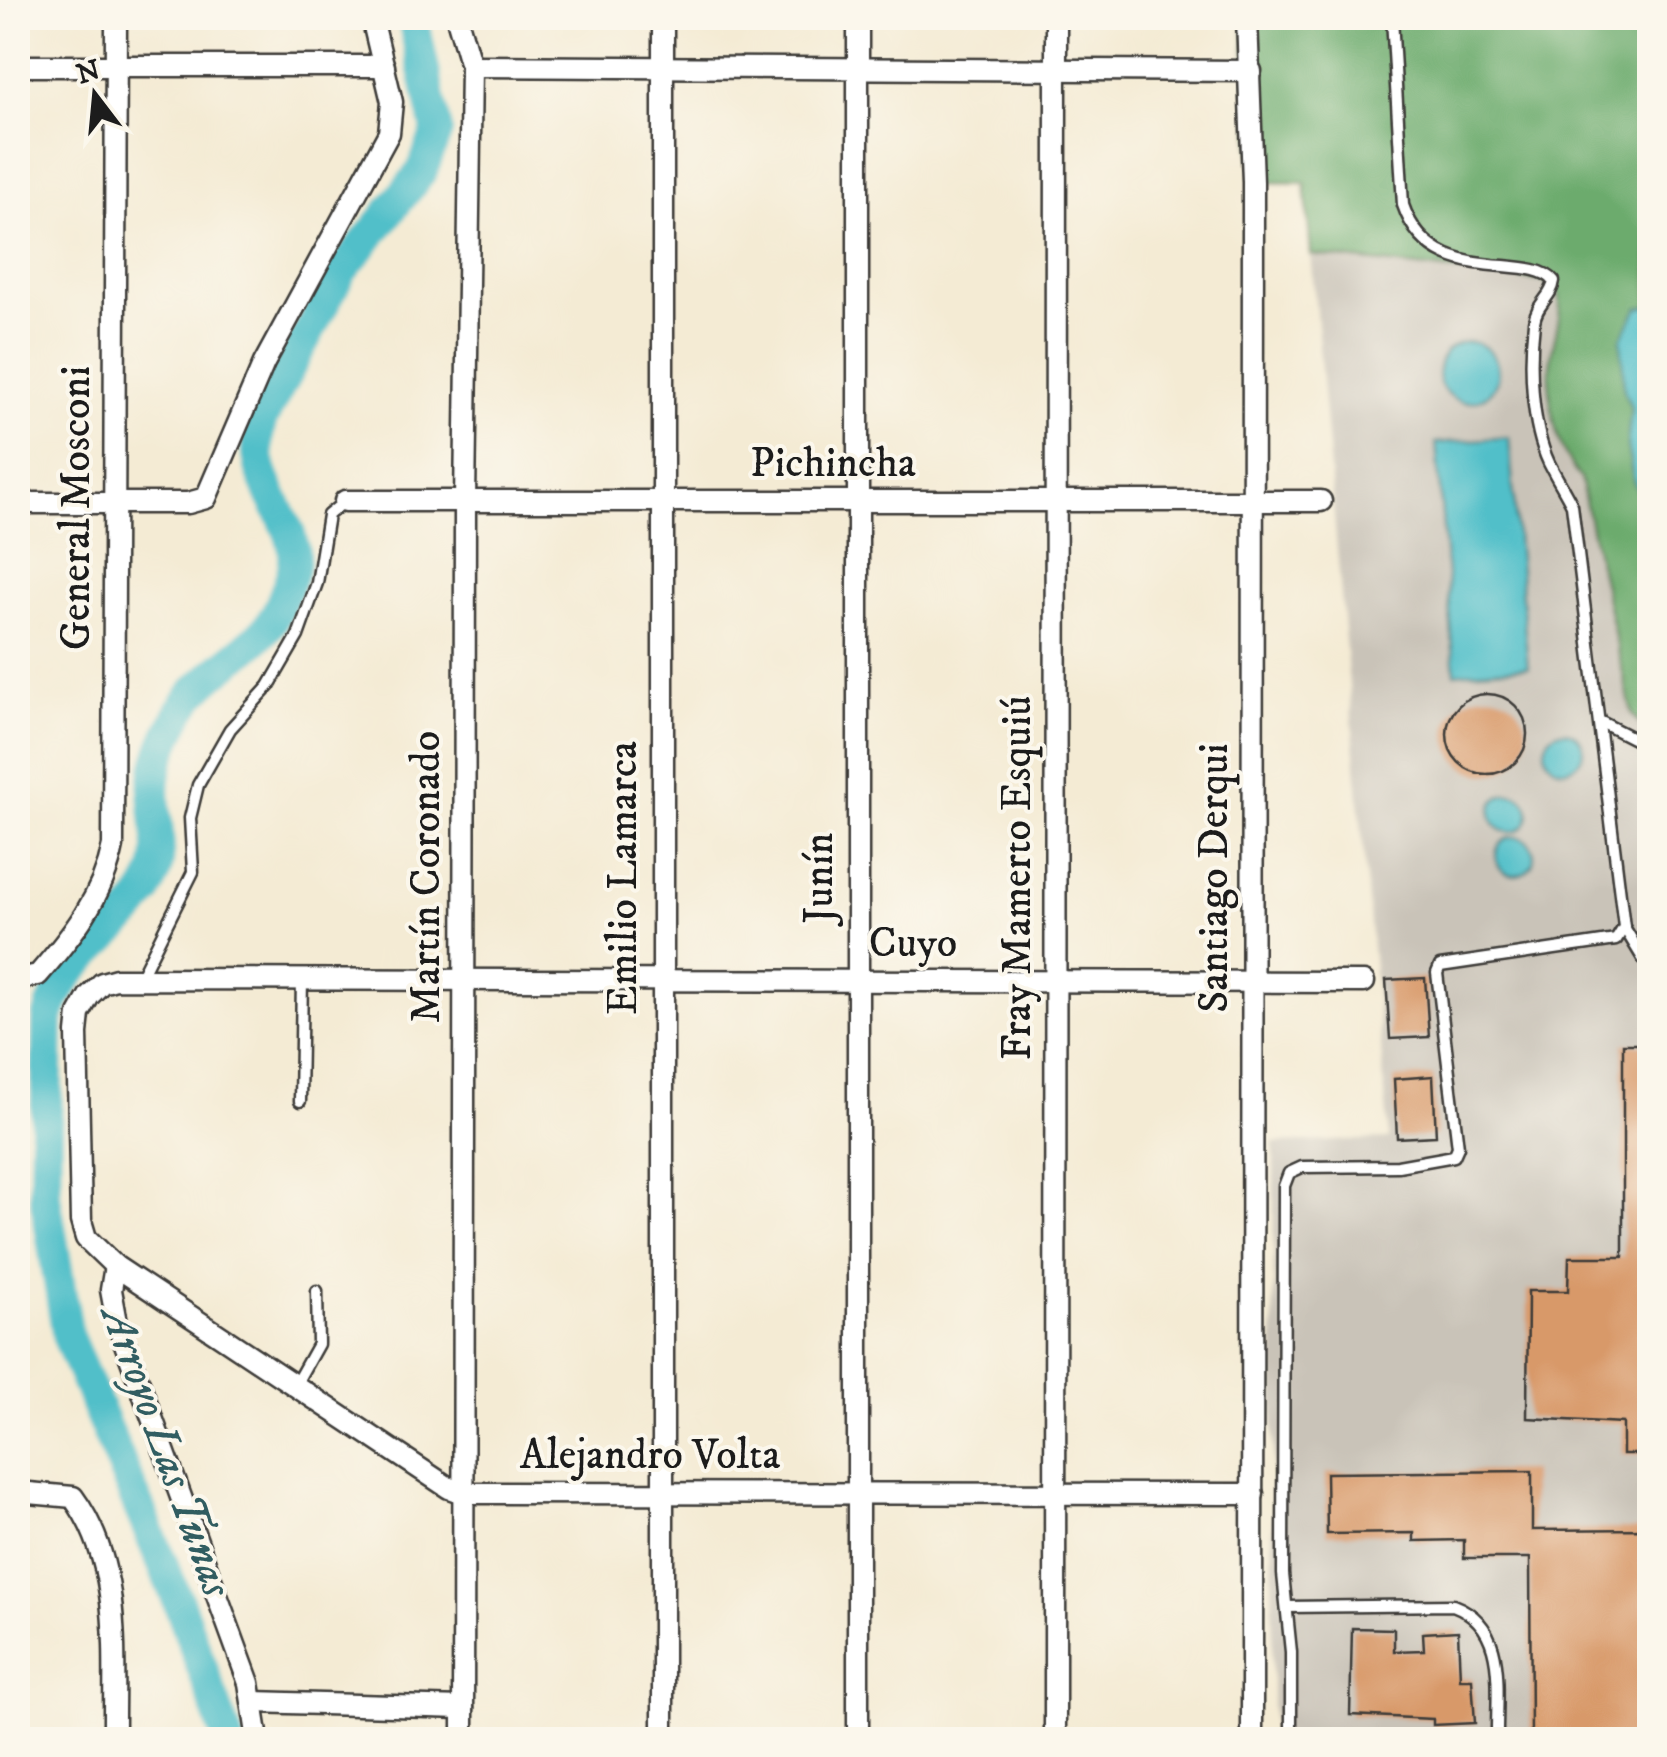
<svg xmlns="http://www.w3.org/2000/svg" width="1667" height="1757" font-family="'IM FELL DW Pica',serif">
  <rect width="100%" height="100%" fill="#fbf7ec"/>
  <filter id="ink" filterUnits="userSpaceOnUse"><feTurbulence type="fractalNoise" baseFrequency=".01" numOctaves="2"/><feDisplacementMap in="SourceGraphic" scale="20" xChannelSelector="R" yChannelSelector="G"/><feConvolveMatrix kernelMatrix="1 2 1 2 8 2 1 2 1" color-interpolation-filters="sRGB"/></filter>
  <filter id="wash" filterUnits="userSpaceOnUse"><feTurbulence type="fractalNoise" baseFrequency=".0048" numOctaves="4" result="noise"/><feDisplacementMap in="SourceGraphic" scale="40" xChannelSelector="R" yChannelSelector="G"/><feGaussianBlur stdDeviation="2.25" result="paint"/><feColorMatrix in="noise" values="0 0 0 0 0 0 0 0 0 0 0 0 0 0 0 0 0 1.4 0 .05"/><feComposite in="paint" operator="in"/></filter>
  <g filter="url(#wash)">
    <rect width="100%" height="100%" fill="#f4ebd4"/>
    <!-- industrial -->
    <path fill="#c9c3b8" d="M1311,255L1542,281L1560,294L1562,307L1550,361L1566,461L1580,478L1632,714L1649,735L1650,1739L1272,1740L1274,1143L1389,1139Z"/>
    <!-- forest -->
    <path fill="#6cab6d" stroke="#446444" stroke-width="2.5" d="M1243,18H1649V735L1632,714L1580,478C1554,447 1546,397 1551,357C1554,335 1563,315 1559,294L1542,281L1311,255L1305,183L1253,182Z"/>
    <!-- water -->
    <g fill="#51bfc9" stroke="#366e72" stroke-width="2.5">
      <path d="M1649,306H1650L1649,514L1634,482L1627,446L1631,408L1624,390L1621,339L1638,308Z"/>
      <circle cx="1468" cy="372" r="30"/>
      <path d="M1509,437L1528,667L1455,673L1436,443Z"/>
      <circle cx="1564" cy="750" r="19"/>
      <circle cx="1510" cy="813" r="19"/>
      <circle cx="1515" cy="856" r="19"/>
    </g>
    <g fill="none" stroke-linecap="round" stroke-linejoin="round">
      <!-- river -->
      <path stroke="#51bfc9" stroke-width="32" d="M228,1740L178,1601L68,1337L45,1196L48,1019C63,956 123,938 151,883C169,848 150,815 155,779C158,757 169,734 179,715C197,678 238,660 265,630C278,615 285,594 291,576C310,523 239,485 262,419L341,272L422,171L437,131L413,18"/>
    </g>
    <g id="blocks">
      <!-- building -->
      <g fill="#d89969">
        <circle cx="1487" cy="734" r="40"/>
        <path d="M1425,978L1429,1037L1390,1039L1386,980Z"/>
        <path d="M1623,1044H1650V1454H1623V1423L1527,1418L1528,1291H1568L1569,1257H1623Z"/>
        <path d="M1433,1076L1436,1136L1397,1138L1394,1079Z"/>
        <path d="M1532,1471V1530L1650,1529V1740H1531L1530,1558H1464V1540L1414,1541V1533L1327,1534L1326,1473Z"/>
        <path d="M1352,1628L1394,1629V1651L1424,1650L1423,1633L1458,1631L1460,1679H1472L1475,1723L1433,1725V1719L1350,1715Z"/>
      </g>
    </g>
  </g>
  <g filter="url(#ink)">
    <use href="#blocks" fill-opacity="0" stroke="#3c3b38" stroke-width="2.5"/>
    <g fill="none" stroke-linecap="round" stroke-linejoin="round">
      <defs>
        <g id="service">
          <path d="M1392,18L1403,205C1432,291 1529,250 1554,281C1552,297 1536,304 1534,322C1529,364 1531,425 1549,463C1556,477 1565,491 1572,505L1624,927L1650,970"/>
          <path d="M1601,722L1650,747"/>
          <path d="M140,978L193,872L190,818L198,785L230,729L269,686L298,636L317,583L328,515L345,501"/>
          <path d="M300,1101L302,979"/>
          <path d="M295,1385L318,1344L317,1291"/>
          <path d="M1287,1607L1453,1605C1509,1626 1496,1690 1497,1740"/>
          <path d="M1291,1740V1652L1283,1574L1284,1186L1289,1173L1302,1167L1398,1166L1454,1156L1458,1147L1437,973L1440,966L1616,940L1624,927"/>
        </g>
        <g id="minor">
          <path d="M457,18L471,66L465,502L463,1740"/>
          <path d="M1247,18L1253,182L1252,1740"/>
          <path d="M18,66H384"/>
          <path d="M471,66L1251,71"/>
          <path d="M345,501H1321"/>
          <path d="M18,503H188L206,498L264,363L389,133L392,102L372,18"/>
          <path d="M18,979L38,975C71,937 103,897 113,846L116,18"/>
          <path d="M115,1266L111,1290L117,1322L249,1683L258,1740"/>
          <path d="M18,1492L73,1497C124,1566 113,1658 114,1740"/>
          <path d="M1253,1494L463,1493L449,1488L115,1266L86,1238L81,1221L77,1033L79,1014L89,996L102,983L116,979L1364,982"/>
          <path d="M253,1702L463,1708"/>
          <path d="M663,1740V18"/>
          <path d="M858,1740V18"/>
          <path d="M1055,1740L1056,18"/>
        </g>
      </defs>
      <!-- service casing -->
      <use href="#service" stroke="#3c3b38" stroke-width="15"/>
      <!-- minor casing -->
      <use href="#minor" stroke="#3c3b38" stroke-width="25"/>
      <!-- service -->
      <use href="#service" stroke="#fff" stroke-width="10"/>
      <!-- minor -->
      <use href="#minor" stroke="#fff" stroke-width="20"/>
    </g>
  </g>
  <g text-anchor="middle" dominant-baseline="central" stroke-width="8" stroke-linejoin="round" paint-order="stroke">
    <!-- street labels -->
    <g font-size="42" fill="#1c1c1c" stroke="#fbf7ec">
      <text x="833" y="464">Pichincha</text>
      <text transform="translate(77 508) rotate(-90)">General Mosconi</text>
      <text transform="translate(427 877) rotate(-90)">Martín Coronado</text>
      <text transform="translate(624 878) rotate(-90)">Emilio Lamarca</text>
      <text transform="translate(820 878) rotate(-90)">Junín</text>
      <text transform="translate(1018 878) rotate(-90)">Fray Mamerto Esquiú</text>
      <text transform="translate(1215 878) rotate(-90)">Santiago Derqui</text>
      <text x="913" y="944">Cuyo</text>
      <text x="650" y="1456">Alejandro Volta</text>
    </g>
    <!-- water labels -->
    <g font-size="45" font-style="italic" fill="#315d61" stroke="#fbf7ec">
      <text transform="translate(166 1452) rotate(70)">Arroyo Las Tunas</text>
    </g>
  </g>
  <!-- margin -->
  <rect width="1667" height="1757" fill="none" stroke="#fbf7ec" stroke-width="60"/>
  <!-- north arrow -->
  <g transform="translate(95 95) rotate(344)" stroke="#fbf7ec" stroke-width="8" paint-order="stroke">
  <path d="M0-8L18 38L0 25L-18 38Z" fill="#1c1c1c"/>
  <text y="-15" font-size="28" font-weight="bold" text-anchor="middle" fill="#1c1c1c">N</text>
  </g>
</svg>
